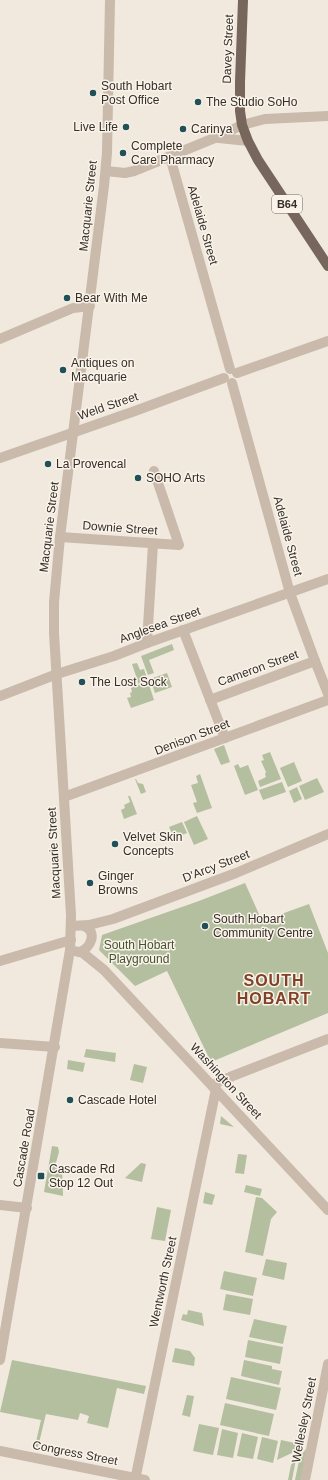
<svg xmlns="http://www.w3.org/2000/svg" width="328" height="1480" font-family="Arial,sans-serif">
  <rect width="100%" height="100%" fill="#f1e9de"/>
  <!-- green -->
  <g fill="#b3bf9f">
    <path d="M172,644L174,650L149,660L154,673L148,675L141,656Z"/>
    <path d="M137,663L140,670L144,669L154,700L131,708L127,698L131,697L130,693L132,692L131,688L139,685L132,664Z"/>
    <path d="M167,673L172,687L155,693L150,679Z"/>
    <path d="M224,745L230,762L221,765L214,749Z"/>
    <path d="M270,752L281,779L260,787L258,781L266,777L265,774L266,772L261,761L264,760L262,755Z"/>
    <path d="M294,762L302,781L288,787L280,768Z"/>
    <path d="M238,764L240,768L248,765L258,790L245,795L234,766Z"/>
    <path d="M200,774L212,808L197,813L193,803L197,802L191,785L198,783L196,776Z"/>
    <path d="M317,778L324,792L305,800L299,786Z"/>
    <path d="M135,779H136L138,783L143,784L146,792L141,794Z"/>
    <path d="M282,782L286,792L263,800L259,790Z"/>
    <path d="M297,787L302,799L294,803L289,791Z"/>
    <path d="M128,796H130L137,814L124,819L121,810L125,808L124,805L130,802Z"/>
    <path d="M197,816L208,839L194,845L184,822Z"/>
    <path d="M182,822L187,833L174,838L169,827Z"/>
    <path d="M245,883L262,921L309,904L328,953V1013L211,1062L167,971L135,986L99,950L102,935L199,901Z"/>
    <path d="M86,1049L116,1053L115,1062L84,1057Z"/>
    <path d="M68,1060L85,1063L83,1072L67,1069Z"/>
    <path d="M134,1064L147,1067L143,1083L130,1080Z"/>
    <path d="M221,1116L234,1127L220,1124Z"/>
    <path d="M52,1146L58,1147L59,1152L55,1166L62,1168L63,1196L44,1192Z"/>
    <path d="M238,1154L247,1155L244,1174L235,1173Z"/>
    <path d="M141,1163L146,1164L142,1182L125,1178Z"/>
    <path d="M246,1185L262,1189L260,1196L244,1192Z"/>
    <path d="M205,1192L215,1195L212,1205L203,1203Z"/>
    <path d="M256,1197L262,1198L277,1212L271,1219L263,1256L245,1252Z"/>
    <path d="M157,1207L171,1210L165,1241L151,1239Z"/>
    <path d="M266,1259L287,1263L284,1280L262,1275Z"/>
    <path d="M224,1271L257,1278L253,1296L220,1289Z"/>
    <path d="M226,1294L253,1299L250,1315L223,1310Z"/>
    <path d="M188,1310L202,1313L204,1326L181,1320L183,1314L187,1315Z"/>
    <path d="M254,1319L287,1326L283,1344L249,1337Z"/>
    <path d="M248,1340L283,1347L280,1364L245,1357Z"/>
    <path d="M175,1348L190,1351L195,1358L194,1366L172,1362Z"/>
    <path d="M12,1360L146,1386L144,1394L117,1388L108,1428L87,1423L89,1416L80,1413L78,1420L46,1414L38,1447L35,1446L41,1420L0,1412Z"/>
    <path d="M244,1360L272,1366V1369L282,1371L279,1385L241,1376Z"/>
    <path d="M231,1377L281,1388L276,1410L226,1399Z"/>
    <path d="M187,1395L194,1396L190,1417L182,1415Z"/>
    <path d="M225,1403L274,1414L269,1436L220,1425Z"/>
    <path d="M199,1424L219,1428L213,1455L193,1451Z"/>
    <path d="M222,1429L238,1433L233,1458L217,1455Z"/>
    <path d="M242,1433L258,1437L253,1459L237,1456Z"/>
    <path d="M262,1437L278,1441L273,1463L257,1459Z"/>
    <path d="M281,1440L299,1444L298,1450L277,1460Z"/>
    <path d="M307,1448L301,1480H295L300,1456Z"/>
    <path d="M296,1459L292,1480H288L291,1465Z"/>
  </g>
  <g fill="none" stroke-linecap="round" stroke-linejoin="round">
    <!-- minor -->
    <g stroke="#c9baab" stroke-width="10">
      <path d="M219,138L248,141"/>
      <path d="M170,157L230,369"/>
      <path d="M106,171L125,173L134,171L217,137L242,125L265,119L328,116"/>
      <path d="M0,339L73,308L90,306"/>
      <path d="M237,373L328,341"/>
      <path d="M232,383L290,593L315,661L328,694"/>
      <path d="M0,458L135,411L224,378"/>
      <path d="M60,537L179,545L154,471"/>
      <path d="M183,630L225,738"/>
      <path d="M147,643L153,544"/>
      <path d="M0,696L57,674L114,656L147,643L328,579"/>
      <path d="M210,700L315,661"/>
      <path d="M64,797L328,700"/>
      <path d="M71,926L89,925L113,919L236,873L328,834"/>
      <path d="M70,950L83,953L104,970L328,1210"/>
      <path d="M79,952C91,949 98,931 84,926"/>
      <path d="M0,961L71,940"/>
      <path d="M0,1043L55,1047"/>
      <path d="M213,1087L218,1082L230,1077L328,1039"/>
      <path d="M0,1205L27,1208"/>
      <path d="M0,1360L70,950L71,915L54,633V602L60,537L104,186L107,153L110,0"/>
      <path d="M0,1451L145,1480"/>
      <path d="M135,1480L216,1089"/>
      <path d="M305,1480L328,1364"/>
    </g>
    <!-- major -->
    <path stroke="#77665c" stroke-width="10" d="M243,0L240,82V111L242,125L248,141L258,160L328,266"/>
  </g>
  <!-- markers -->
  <g fill="#215056" stroke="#f9f3ea" stroke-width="1.5">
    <circle cx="93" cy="93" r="4"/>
    <circle cx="198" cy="102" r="4"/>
    <circle cx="126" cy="127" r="4"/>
    <circle cx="183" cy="129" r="4"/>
    <circle cx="123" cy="153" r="4"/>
    <circle cx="67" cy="298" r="4"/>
    <circle cx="63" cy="370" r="4"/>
    <circle cx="48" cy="464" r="4"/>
    <circle cx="138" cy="478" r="4"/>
    <circle cx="82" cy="682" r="4"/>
    <circle cx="115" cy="844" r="4"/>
    <circle cx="90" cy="883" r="4"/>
    <circle cx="205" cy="926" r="4"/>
    <circle cx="70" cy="1100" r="4"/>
    <rect x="37" y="1172" width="8" height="8" rx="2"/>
  </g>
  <g text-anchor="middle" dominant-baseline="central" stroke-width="3" stroke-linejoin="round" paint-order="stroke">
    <!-- shield labels -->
    <rect fill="#f9f3ea" stroke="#716963" stroke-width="1" x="272" y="195" width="30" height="18" rx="3"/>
    <g font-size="11" font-weight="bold" fill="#372e29">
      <text x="287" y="204">B64</text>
    </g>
    <!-- street labels -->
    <g font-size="12" fill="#372e29" stroke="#f9f3ea">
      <text transform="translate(228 49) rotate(-88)">Davey Street</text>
      <text transform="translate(88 206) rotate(-84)">Macquarie Street</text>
      <text transform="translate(203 225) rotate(74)">Adelaide Street</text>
      <text transform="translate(108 406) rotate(-19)">Weld Street</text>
      <text transform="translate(49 527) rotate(-83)">Macquarie Street</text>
      <text transform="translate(120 528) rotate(4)">Downie Street</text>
      <text transform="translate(288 536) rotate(75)">Adelaide Street</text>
      <text transform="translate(160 625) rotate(-20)">Anglesea Street</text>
      <text transform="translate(258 668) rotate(-20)">Cameron Street</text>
      <text transform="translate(192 737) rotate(-21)">Denison Street</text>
      <text transform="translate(54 853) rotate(-93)">Macquarie Street</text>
      <text transform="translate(216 866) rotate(-21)">D'Arcy Street</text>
      <text transform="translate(226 1081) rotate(47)">Washington Street</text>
      <text transform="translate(24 1148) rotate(-80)">Cascade Road</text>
      <text transform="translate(163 1282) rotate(-78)">Wentworth Street</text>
      <text transform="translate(304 1420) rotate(-79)">Wellesley Street</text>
      <text transform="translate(75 1453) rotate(11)">Congress Street</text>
    </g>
    <!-- poi labels -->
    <g font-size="12" fill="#372e29" stroke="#f9f3ea" text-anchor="start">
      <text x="101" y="86">South Hobart<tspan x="101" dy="14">Post Office</tspan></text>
      <text x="206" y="102">The Studio SoHo</text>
      <text x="118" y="127" text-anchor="end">Live Life</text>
      <text x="191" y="129">Carinya</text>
      <text x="131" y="146">Complete<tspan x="131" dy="14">Care Pharmacy</tspan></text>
      <text x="75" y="298">Bear With Me</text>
      <text x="71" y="363">Antiques on<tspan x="71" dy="14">Macquarie</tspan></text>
      <text x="56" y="464">La Provencal</text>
      <text x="146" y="478">SOHO Arts</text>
      <text x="90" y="682">The Lost Sock</text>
      <text x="123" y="837">Velvet Skin<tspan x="123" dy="14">Concepts</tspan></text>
      <text x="98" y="876">Ginger<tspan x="98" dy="14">Browns</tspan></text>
      <text x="213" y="919">South Hobart<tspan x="213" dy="14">Community Centre</tspan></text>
      <text x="78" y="1100">Cascade Hotel</text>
      <text x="49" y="1169">Cascade Rd<tspan x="49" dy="14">Stop 12 Out</tspan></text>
    </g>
    <!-- park labels -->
    <g font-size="12" fill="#44532f" stroke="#f9f3ea">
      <text x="139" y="945">South Hobart<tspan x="139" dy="14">Playground</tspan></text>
    </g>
    <!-- district labels -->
    <g font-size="16" font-weight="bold" letter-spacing="1" fill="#814127" stroke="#f9f3ea">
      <text x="274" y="980">SOUTH<tspan x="274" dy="18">HOBART</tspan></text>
    </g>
  </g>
</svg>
